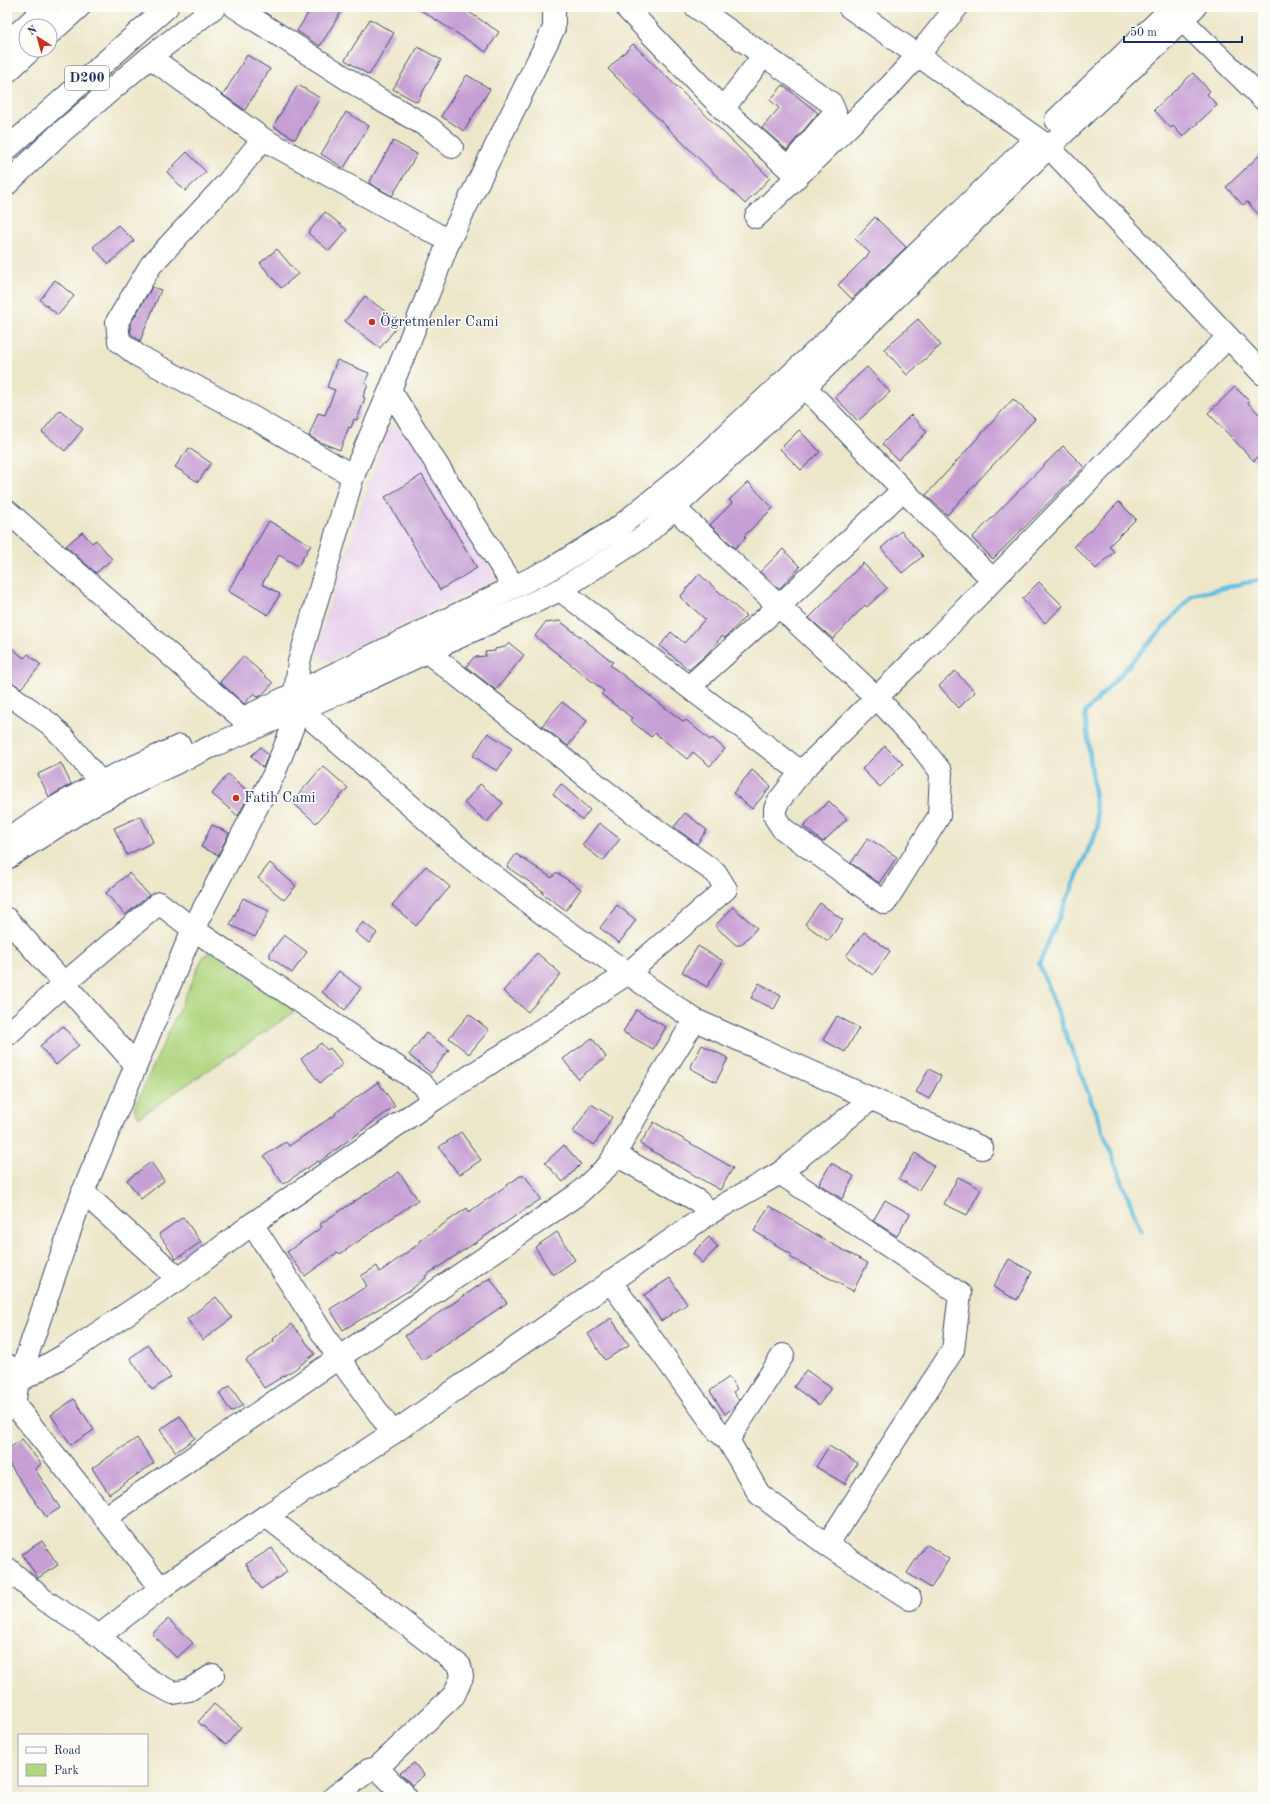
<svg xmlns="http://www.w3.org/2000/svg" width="1270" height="1804" font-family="'Old Standard TT',serif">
  <rect width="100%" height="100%" fill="#fdfcf7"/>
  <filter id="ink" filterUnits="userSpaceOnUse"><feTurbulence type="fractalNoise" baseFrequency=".025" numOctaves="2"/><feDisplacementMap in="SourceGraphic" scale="8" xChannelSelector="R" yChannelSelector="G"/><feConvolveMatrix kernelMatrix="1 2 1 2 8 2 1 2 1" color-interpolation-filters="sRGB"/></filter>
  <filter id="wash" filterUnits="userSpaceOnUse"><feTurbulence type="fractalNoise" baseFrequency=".012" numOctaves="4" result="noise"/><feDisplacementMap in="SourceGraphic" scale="16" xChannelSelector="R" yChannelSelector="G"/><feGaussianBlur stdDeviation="0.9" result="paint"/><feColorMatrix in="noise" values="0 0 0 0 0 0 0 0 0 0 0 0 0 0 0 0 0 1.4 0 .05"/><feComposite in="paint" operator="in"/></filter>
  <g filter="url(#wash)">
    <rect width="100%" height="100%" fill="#ede7ca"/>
    <!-- built -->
    <path fill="#e8d2ee" d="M406,427L496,579L328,661L315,650L387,429Z"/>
    <!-- green -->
    <path fill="#b1d680" stroke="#66826f" d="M213,952L291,1004L293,1013L139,1117L134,1108L204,955Z"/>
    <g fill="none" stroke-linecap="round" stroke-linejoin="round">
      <!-- stream -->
      <path stroke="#62bddf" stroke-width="4.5" d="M1141,1231L1039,964L1098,827L1085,713L1193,595L1263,579"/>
    </g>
    <g id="blocks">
      <!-- building -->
      <g fill="#c69fd4">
        <path d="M312,7H344L320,46L297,31Z"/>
        <path d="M416,7H461L499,32L486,52Z"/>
        <path d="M370,19L394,33L369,75L345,60Z"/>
        <path d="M633,44L770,178L745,204L608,69Z"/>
        <path d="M418,47L441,60L417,102L393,89Z"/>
        <path d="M247,55L270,69L245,110L223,95Z"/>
        <path d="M1193,73L1210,91L1207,94L1217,105L1183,137L1173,126L1171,128L1154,110Z"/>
        <path d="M467,75L490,89L464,131L441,116Z"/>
        <path d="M298,85L320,98L295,139L273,126Z"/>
        <path d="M783,85L818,113L787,150L762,128L779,108L770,100Z"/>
        <path d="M346,112L369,126L344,168L321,154Z"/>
        <path d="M393,141L417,154L392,196L369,183Z"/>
        <path d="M187,152L206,172L185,191L167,172Z"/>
        <path d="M1263,152V219L1247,202L1243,205L1226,187Z"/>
        <path d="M325,212L347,230L329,251L308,233Z"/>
        <path d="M875,217L906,247L852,299L838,285L870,253L855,239Z"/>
        <path d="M118,225L134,241L109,264L93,247Z"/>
        <path d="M277,249L298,274L281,288L260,263Z"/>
        <path d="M55,280L74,296L58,315L40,300Z"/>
        <path d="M152,287L161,290L140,341L131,334L130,325Z"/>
        <path d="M365,296L400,323L380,348L345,321Z"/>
        <path d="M918,319L941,345L907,375L884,349Z"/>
        <path d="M337,360L369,373L365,383L368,385L363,397L365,398L357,420L354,419L351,428L349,427L340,450L322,443L309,436L318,413L325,415L335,390L327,387Z"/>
        <path d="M867,367L890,392L858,421L835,397Z"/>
        <path d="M1235,387L1249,401L1248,403L1263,418V451L1254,461L1208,413Z"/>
        <path d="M1013,399L1035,419L947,515L926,495Z"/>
        <path d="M60,410L83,429L65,451L42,432Z"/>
        <path d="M911,415L927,432L898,460L882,444Z"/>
        <path d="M799,430L820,452L801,470L780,449Z"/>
        <path d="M1063,446L1084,467L993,559L972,538Z"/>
        <path d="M189,448L211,463L198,482L175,467Z"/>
        <path d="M422,475L477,568L440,590L385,497Z"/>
        <path d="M748,482L773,508L744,536L746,538L735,548L710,525L732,503L729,500Z"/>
        <path d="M1119,502L1136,519L1109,546L1114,552L1096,569L1074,546Z"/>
        <path d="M269,521L311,545L298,566L279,555L262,584L280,594L268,615L228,591Z"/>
        <path d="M901,531L923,556L902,573L881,548Z"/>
        <path d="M82,532L92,543L96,540L112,559L96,573L66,546Z"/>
        <path d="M783,549L800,567L779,589L760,572Z"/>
        <path d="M863,563L887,588L867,607L865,605L833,639L809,618Z"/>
        <path d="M699,574L746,616L725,638L722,636L708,653L689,670L660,646L671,632L684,643L705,619L680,597Z"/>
        <path d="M1039,582L1063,606L1045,623L1022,599Z"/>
        <path d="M560,621L613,662L610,665L650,696L684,722L686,720L710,740L712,738L725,749L710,766L693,752L687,759L655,733L651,737L630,720L632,718L601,694L604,691L535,636L545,623Z"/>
        <path d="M509,643L524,655L496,690L466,667L474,657L486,656L485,652L495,651V649L505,647Z"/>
        <path d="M7,644L24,658L28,654L41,665L21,688L7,679Z"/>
        <path d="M243,656L273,683L262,695L258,697L254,693L244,704L220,682Z"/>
        <path d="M955,671L975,692L959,708L939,686Z"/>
        <path d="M562,702L587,721L568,746L542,726Z"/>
        <path d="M488,733L512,749L497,771L473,756Z"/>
        <path d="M885,746L903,764L880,787L862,769Z"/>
        <path d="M261,747L268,755L263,768L251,756Z"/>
        <path d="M61,763L71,784L49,797L38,774Z"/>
        <path d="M323,766L348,788L316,823L292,802Z"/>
        <path d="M752,770L771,786L752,809L733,793Z"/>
        <path d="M228,774L250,793L238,816L212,794Z"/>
        <path d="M480,784L503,803L487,822L464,803Z"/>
        <path d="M561,784L590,810L582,820L553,794Z"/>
        <path d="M829,801L847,819L823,842L803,826Z"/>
        <path d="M685,813L707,830L697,844L674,827Z"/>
        <path d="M141,816L153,842L127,855L114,828Z"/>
        <path d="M599,823L620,839L603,861L582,845Z"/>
        <path d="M212,825L229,833L218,855L201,847Z"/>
        <path d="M868,838L897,857L879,883L851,863Z"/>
        <path d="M516,854L552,878L556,872L581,889L566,910L542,893L543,891L507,867Z"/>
        <path d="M270,863L296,886L284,900L258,878Z"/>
        <path d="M426,866L450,887L416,926L392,905Z"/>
        <path d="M129,873L149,895L125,915L106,893Z"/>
        <path d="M243,898L269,911L255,937L230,925Z"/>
        <path d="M820,903L843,920L828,941L805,924Z"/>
        <path d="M617,905L636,920L619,943L600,928Z"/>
        <path d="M733,907L757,928L741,945H736L715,926Z"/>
        <path d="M363,922L377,933L369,943L355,932Z"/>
        <path d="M864,932L890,951L873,975L846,956Z"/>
        <path d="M284,935L307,952L292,973L270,957V953Z"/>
        <path d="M698,946L723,961L707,987L682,972Z"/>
        <path d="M537,953L561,974L528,1012L503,991Z"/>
        <path d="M339,971L361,988L345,1010L322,992Z"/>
        <path d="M759,983L781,996L774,1009L751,998Z"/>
        <path d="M636,1010L666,1027L653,1049L623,1032Z"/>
        <path d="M469,1014L489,1030L469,1054L449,1038Z"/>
        <path d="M837,1016L859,1028L845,1052L823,1040Z"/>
        <path d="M63,1026L79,1045L56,1065L40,1046Z"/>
        <path d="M426,1033L449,1050L431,1073L409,1055Z"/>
        <path d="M592,1038L606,1057L578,1079L563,1059Z"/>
        <path d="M321,1043L327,1050L330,1048L343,1064L320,1083L301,1059Z"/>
        <path d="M702,1045L728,1058L716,1082L690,1068Z"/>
        <path d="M929,1069L941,1076L929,1099L916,1092Z"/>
        <path d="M378,1082L395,1106L319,1162L318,1161L283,1184L264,1156L286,1142L289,1146L336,1114L335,1113Z"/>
        <path d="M591,1104L612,1117L594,1145L573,1132Z"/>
        <path d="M654,1122L733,1168L720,1190L640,1144Z"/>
        <path d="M461,1132L481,1160L459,1175L439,1147Z"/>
        <path d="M564,1145L581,1164L563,1182L545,1163Z"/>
        <path d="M915,1153L934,1166L918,1191L899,1178Z"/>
        <path d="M151,1162L164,1181L141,1199L127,1180Z"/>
        <path d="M831,1163L854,1176L842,1199L819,1184Z"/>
        <path d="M399,1172L418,1200L340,1254L338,1252L305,1276L287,1252L322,1227L320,1224Z"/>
        <path d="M520,1176H525L541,1199L425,1276L426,1278L410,1290L343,1330L330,1309L367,1286L361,1276L377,1266L380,1272L420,1243L419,1241L448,1221L467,1208L469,1212Z"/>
        <path d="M958,1177L981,1189L967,1215L944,1204Z"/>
        <path d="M885,1200L910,1214L897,1236L873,1221Z"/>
        <path d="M769,1206L830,1243L868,1263L853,1291L790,1257L792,1255L754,1231Z"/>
        <path d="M183,1217L201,1242L176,1259L159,1234Z"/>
        <path d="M557,1232L575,1260L553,1275L535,1247Z"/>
        <path d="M709,1237L718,1247L702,1263L693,1253Z"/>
        <path d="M1009,1259L1032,1272L1017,1300L993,1287Z"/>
        <path d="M490,1278L507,1303L422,1360L405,1336Z"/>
        <path d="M670,1278L687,1304L661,1321L644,1295Z"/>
        <path d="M216,1297L232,1318L203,1340L187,1319Z"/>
        <path d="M611,1318L629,1345L605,1360L588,1334Z"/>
        <path d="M292,1324L315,1354L295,1369L264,1388L246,1360L274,1341L273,1339Z"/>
        <path d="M148,1345L171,1377L152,1390L130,1358Z"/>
        <path d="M806,1370L831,1388L819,1405L794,1387Z"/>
        <path d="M729,1377L737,1389L733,1392L739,1400L734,1407L725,1414L710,1391Z"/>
        <path d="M230,1386L243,1405L231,1412L219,1393Z"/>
        <path d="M74,1399L94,1430L71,1445L51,1415Z"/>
        <path d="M180,1416L195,1438L176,1452L160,1430Z"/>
        <path d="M137,1438L154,1463L109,1494L92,1468Z"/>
        <path d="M22,1439L41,1464L35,1469L60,1508L46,1517L7,1461V1450Z"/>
        <path d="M829,1446L857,1463L845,1484L816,1467Z"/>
        <path d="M42,1541L58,1565L38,1578L22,1554Z"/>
        <path d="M926,1544L949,1559L931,1588L907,1573Z"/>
        <path d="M272,1548L287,1572L261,1589L246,1564Z"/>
        <path d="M168,1619L193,1643L177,1658L152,1634Z"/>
        <path d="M214,1704L241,1727L226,1745L198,1722Z"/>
        <path d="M414,1763L424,1775L412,1785L400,1773Z"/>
      </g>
    </g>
  </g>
  <g filter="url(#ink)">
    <use href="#blocks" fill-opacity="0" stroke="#3a4b6e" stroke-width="1"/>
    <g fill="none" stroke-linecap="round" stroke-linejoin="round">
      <defs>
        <g id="minor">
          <path d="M235,7L377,98L430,128L452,147"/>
          <path d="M554,7V28L449,241L390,390L353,476L299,662L295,693L300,709L469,857L550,919L695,1020L982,1148"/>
          <path d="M628,7V10L723,109L788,168L835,112L831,103L696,7"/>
          <path d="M849,7L1049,147L1263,374"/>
          <path d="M1166,12L1182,20L1263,99"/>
          <path d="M7,43L47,7"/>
          <path d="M150,57L263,139L449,241"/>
          <path d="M723,109L764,55"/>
          <path d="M263,139L228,182L151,265L117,322L119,341L137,355L254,418L353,476"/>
          <path d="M7,184L58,135L150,57L215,7"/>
          <path d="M756,217L891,85L918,55L957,7"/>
          <path d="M790,376L805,387L903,490L992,579"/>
          <path d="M390,390L514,587"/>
          <path d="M674,508L877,698L917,741L941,772L939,816L885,903L782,828L775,817V809L778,802L801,772L937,638L1227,338"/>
          <path d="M7,511L243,719"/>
          <path d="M560,590L801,772"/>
          <path d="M426,651L637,816L716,873L726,889L627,974L435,1099"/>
          <path d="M689,687L779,606L903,490"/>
          <path d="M7,693L50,724L64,738L100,782"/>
          <path d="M7,919L136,1065"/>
          <path d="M7,1035L65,983L159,903L193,929L422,1084L435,1099L252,1224L179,1279L65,1355L18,1382L7,1365"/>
          <path d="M616,1155L698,1201L710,1213"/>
          <path d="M780,1173L960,1294L953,1350L827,1545"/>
          <path d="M83,1192L179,1279"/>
          <path d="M252,1224L338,1357L393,1433"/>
          <path d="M610,1281L717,1430L728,1440L759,1494L827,1545L910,1599"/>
          <path d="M14,1404L161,1588"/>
          <path d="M7,1410L14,1404L18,1382L83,1192L193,929L273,776L300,709"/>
          <path d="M728,1440L783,1355"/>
          <path d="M266,1516L460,1666L462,1677L454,1695L377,1768L369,1770L334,1797"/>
          <path d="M106,1517L578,1194L609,1165L647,1097L695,1020"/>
          <path d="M7,1568L44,1600L99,1636L149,1680L173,1693L189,1690L213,1675"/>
          <path d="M99,1636L161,1588L266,1516L393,1433L710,1213L780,1173L871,1099"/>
          <path d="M377,1768L406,1797"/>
        </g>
        <g id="major">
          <path d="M1056,120L1173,7"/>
          <path d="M250,715L551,569L619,527L691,468L829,339L1027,147"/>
          <path d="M7,839L61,804L100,782L180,746"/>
          <path d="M7,858L88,807L167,767L217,744L343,691L560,590L643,537L805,387L1049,147L1159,43L1195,7"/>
        </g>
        <g id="highway">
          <path d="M50,33L79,7"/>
          <path d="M7,72L31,50"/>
          <path d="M7,149L167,7"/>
        </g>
      </defs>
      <!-- minor casing -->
      <use href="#minor" stroke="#3a4b6e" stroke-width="24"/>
      <!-- major casing -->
      <use href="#major" stroke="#3a4b6e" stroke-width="24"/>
      <!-- highway casing -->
      <use href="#highway" stroke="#3a4b6e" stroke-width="24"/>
      <!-- minor -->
      <use href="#minor" stroke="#fff" stroke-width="22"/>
      <!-- major -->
      <use href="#major" stroke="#fff" stroke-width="22"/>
      <!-- highway -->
      <use href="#highway" stroke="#fff" stroke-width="22"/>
    </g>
  </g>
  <!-- markers -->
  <g fill="#c8321e" stroke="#fdfcf7" stroke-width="1.5">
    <circle cx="372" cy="322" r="4"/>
    <circle cx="236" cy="798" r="4"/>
  </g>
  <g text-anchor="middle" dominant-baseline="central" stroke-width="3.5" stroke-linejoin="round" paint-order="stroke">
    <!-- shield labels -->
    <rect fill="#fdfcf7" stroke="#5f6c8c" stroke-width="1" x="65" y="66" width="44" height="24" rx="3"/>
    <g font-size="14" font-weight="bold" fill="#1b2f5e">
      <text x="87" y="78">D200</text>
    </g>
    <!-- poi labels -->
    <g font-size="15" fill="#1b2f5e" stroke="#fdfcf7" text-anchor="start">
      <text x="380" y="322">Öğretmenler Cami</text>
      <text x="244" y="798">Fatih Cami</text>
    </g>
  </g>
  <!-- margin -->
  <rect width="1270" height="1804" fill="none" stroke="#fdfcf7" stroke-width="24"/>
  <!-- legend -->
  <rect x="18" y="1734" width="130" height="52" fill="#fdfcf7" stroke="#a3aaba"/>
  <rect x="26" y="1747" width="20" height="6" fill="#ffffff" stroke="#a3aaba"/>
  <text x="54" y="1754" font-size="12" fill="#1b2f5e">Road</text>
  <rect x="26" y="1764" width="20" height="12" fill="#b1d680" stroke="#a3aaba"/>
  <text x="54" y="1774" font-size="12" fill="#1b2f5e">Park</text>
  <!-- north arrow -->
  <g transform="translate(38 38) rotate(323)"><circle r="19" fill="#fdfcf7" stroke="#a3aaba"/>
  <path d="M0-3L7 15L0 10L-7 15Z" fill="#c8321e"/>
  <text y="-6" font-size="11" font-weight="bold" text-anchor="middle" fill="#1b2f5e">N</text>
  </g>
  <!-- scale -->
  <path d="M1124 36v6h118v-6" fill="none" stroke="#1b2f5e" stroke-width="2"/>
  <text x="1130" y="36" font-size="12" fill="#1b2f5e" stroke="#fdfcf7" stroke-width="3" paint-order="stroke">50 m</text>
</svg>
